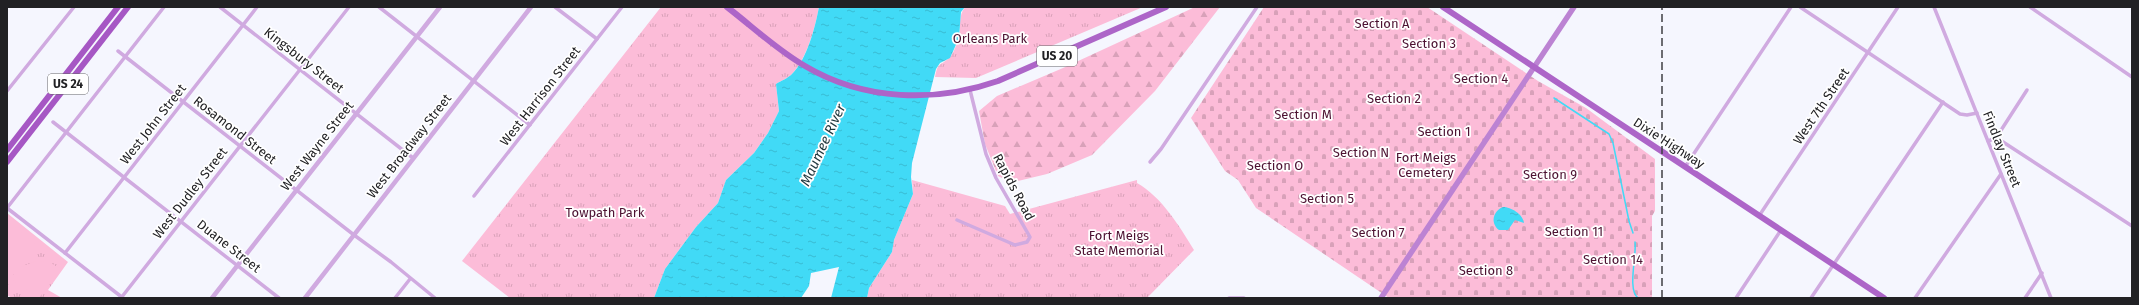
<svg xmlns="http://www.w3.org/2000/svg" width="2139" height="305" font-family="'Fira Sans',sans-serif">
  <defs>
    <pattern id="forest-firs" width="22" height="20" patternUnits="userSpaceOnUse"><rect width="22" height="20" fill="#fcbcd8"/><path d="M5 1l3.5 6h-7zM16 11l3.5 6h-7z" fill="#d8a1b9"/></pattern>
    <pattern id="cemetery-stones" width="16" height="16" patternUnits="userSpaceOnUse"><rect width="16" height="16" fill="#fcbcd8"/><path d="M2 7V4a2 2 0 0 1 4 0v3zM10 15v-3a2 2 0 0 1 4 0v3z" fill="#d8a1b9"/></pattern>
    <pattern id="park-tufts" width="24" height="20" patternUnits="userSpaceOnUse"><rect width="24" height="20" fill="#fcbcd8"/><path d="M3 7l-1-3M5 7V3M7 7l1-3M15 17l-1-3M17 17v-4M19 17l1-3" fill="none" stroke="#d8a1b9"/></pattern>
    <pattern id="water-ripples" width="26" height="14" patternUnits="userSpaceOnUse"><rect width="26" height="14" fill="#41daf6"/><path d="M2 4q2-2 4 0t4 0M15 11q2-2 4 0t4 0" fill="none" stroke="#39bbd3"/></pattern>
  </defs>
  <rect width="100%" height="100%" fill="#f5f6fe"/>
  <!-- forest -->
  <path fill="url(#forest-firs)" d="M1195,7H1220L1155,91L1092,155L1047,174L1018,181L1010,182L998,176L985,144L979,111L997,96L1063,68Z"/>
  <!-- cemetery -->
  <path fill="url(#cemetery-stones)" d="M1264,7H1427L1538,81L1586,108L1655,159V211L1652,216V298H1389L1256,208L1238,180L1225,171L1191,118Z"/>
  <!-- park -->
  <g fill="url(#park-tufts)">
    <path d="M661,7H819C815,28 807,58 792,74C788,78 781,81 776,84L779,111L768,133L754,153L726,180L718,203L696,227L665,269L654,298H510L462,261Z"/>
    <path d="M965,7H1143L976,78L935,77C938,62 939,67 949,58C953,55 957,43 959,38C961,27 958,16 965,7Z"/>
    <path d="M912,180L1005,206L1010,214L1137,180V183C1162,197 1180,227 1194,250L1147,298H867L869,288L892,252L894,240L913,194Z"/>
    <path d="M7,213L68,262L48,290L62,298H12L7,295Z"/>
  </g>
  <!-- pitch -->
  <g fill="#fcbcd8">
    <path d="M9,222L41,249L25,263L7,266V223Z"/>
    <path d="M36,261L49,262L61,269L39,298L10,278L21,267Z"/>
  </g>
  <!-- water -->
  <g fill="url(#water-ripples)">
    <path d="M819,7H965L961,12L959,38L950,58L940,63L936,69L912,163L911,177L913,194L894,240L892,252L869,288L867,298H831L839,267L811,273L809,286L801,298H654L665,269L696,227L718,203L726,180L754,153L768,133L779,111L776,84C781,81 788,78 792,74C807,59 815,28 819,7Z"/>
    <path d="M1503,207C1511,207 1523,214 1524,223L1515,220L1508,230H1499C1490,223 1493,211 1503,207Z"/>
  </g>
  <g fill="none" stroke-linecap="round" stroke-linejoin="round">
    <!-- stream -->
    <g stroke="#41daf6" stroke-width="1.5">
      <path d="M1554,98L1609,134L1613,143L1629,221L1633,233"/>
      <path d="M1635,242C1637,255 1627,290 1638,298"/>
    </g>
    <!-- minor -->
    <g stroke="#d0aae0" stroke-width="3.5">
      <path d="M220,7L413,158"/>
      <path d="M379,7L530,125"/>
      <path d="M555,7L597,39"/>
      <path d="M1800,7L1960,114L1967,115L1977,113"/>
      <path d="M1934,7L2051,298"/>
      <path d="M2030,7L2132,77"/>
      <path d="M118,51L354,235L391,262L435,298"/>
      <path d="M7,91L74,7"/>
      <path d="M53,122L279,298"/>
      <path d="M1996,138L2027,90"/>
      <path d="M1988,141L1996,138L2000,140L2132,226"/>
      <path d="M1150,162L1161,149L1257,7"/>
      <path d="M1685,167L1791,7"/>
      <path d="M474,196L622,7"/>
      <path d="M7,208L164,7"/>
      <path d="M7,208L123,298"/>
      <path d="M1759,216L1898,7"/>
      <path d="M957,220L1015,245L1027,242L1030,237L996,178L986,154L970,90"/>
      <path d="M65,253L257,7"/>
      <path d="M121,298L349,7"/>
      <path d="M395,298L410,279"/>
      <path d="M1229,298H1244"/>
      <path d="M1736,298L1781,230"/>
      <path d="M1811,298L1943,102"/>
      <path d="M1915,298L2001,174"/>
      <path d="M2025,298L2042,273"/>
    </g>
    <!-- tertiary -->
    <g stroke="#d0aae0" stroke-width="4.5">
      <path d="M212,298L440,7"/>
      <path d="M305,298L531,7"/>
    </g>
    <!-- secondary -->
    <path stroke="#bc83d3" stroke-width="5.5" d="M1381,298L1574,7"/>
    <!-- primary -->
    <g stroke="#ad65c8" stroke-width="6">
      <path d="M727,7C753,27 777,50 805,66C864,101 935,103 998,81L1166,7"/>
      <path d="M1443,7L1884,298"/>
    </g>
    <!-- trunk -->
    <g stroke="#a657c4" stroke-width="6">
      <path d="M7,150L118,7"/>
      <path d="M7,162L128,7"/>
    </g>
    <!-- rail -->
    <path stroke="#3f3f43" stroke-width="1.5" stroke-dasharray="8 4" stroke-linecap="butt" d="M1662,298V7"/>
  </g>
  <g text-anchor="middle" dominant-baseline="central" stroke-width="3.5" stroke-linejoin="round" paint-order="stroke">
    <!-- shield labels -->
    <g fill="#fff" stroke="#646466" stroke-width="1">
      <rect x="1037" y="46" width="40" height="20" rx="3"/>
      <rect x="48" y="74" width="40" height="20" rx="3"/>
    </g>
    <g font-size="12" font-weight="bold" fill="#212124">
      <text x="1057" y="56">US 20</text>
      <text x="68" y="84">US 24</text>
    </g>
    <!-- park labels -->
    <g font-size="13" fill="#4d1232" stroke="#fff">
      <text x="1382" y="23">Section A</text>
      <text x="990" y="38">Orleans Park</text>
      <text x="1429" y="43">Section 3</text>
      <text x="1481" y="78">Section 4</text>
      <text x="1394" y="98">Section 2</text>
      <text x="1303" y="114">Section M</text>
      <text x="1444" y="131">Section 1</text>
      <text x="1361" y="152">Section N</text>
      <text x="1426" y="157">Fort Meigs<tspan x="1426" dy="15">Cemetery</tspan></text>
      <text x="1275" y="165">Section O</text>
      <text x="1550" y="174">Section 9</text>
      <text x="1327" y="198">Section 5</text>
      <text x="605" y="212">Towpath Park</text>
      <text x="1574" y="231">Section 11</text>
      <text x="1378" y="232">Section 7</text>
      <text x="1119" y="235">Fort Meigs<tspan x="1119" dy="15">State Memorial</tspan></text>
      <text x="1613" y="259">Section 14</text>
      <text x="1486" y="270">Section 8</text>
    </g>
    <!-- street labels -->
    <g font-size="13" fill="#212124" stroke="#fff">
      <text transform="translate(304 60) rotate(38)">Kingsbury Street</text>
      <text transform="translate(540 96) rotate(-52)">West Harrison Street</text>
      <text transform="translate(1821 106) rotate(-56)">West 7th Street</text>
      <text transform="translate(153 124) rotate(-52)">West John Street</text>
      <text transform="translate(235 130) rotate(38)">Rosamond Street</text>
      <text transform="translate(1669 143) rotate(33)">Dixie Highway</text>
      <text transform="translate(317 146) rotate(-52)">West Wayne Street</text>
      <text transform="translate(409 146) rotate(-52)">West Broadway Street</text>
      <text transform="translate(2002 149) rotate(68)">Findlay Street</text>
      <text transform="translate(1014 187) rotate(62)">Rapids Road</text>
      <text transform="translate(190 193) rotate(-52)">West Dudley Street</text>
      <text transform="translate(229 246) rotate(38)">Duane Street</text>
    </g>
    <!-- water labels -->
    <g font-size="14" font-style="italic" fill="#1e363c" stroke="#fff">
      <text transform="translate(823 145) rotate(-65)">Maumee River</text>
    </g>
  </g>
  <!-- border -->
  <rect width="2139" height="305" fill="none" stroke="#212124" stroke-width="16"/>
</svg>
